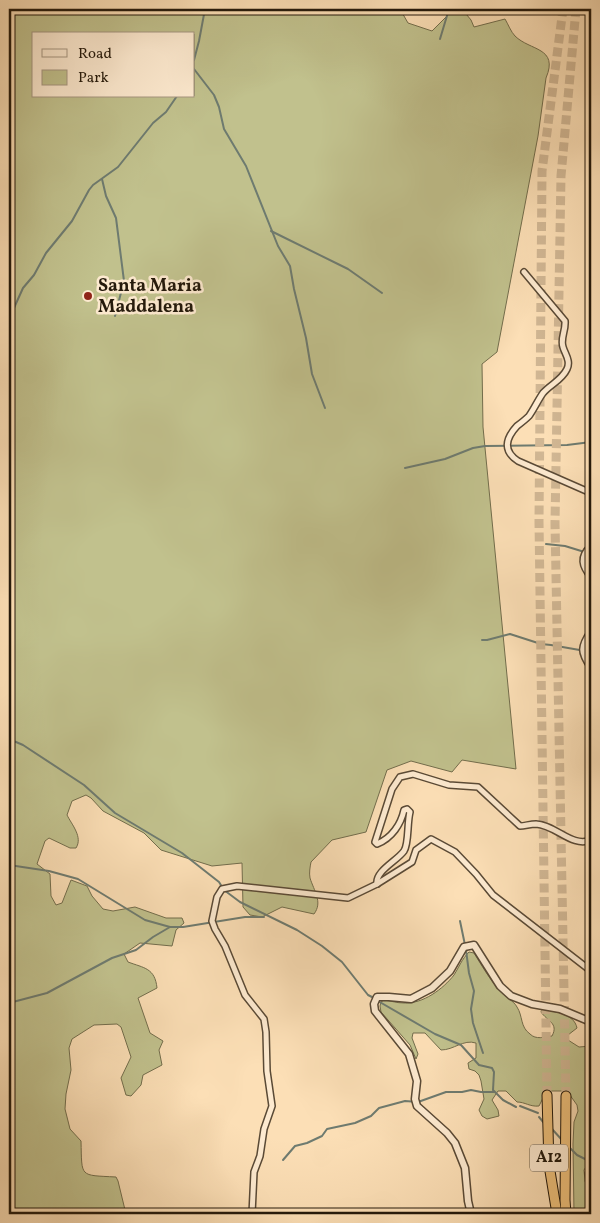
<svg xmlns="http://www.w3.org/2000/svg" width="600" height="1223" font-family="Vollkorn,serif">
  <rect width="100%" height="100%" fill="#fcdfb6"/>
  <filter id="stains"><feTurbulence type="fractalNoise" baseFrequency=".004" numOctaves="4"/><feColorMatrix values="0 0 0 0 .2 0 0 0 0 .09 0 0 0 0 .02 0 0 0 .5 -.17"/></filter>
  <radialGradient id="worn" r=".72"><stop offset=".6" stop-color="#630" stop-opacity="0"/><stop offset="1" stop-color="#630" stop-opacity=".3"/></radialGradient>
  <!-- green -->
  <g fill="#c1c18d" stroke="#726d4c" fill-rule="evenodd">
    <path d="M9,9H400L408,23L432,31L454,9H462L471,20L474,27L505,19C508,24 511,32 515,36C530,51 559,47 546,78L538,136L497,352L482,364L483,427L516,769L462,760L452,772L411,761L387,770L366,832L332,840L311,862C310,867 309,873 310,878C314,891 323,902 314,914L282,907L262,917L250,915L243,907L242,863L212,866L161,850L144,833L103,811L91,798L86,795L72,801L67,815C72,825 83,837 76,848H70L49,838L45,841L37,864L50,874L51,896L56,905L62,903L71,880L87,886L92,896L103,909L113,911L135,907L166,918H182L184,923L176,930L172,946L140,943L124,954L128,962C144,968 155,968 157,988L138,998L150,1033L163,1041L159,1050L162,1065L143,1075L141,1085L131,1096L126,1095L121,1078L131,1057L121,1027L117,1024L94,1025L72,1039L69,1048L71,1070L66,1094L65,1109L70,1129L81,1141C82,1178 79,1175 116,1177L118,1181L126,1214H9ZM34,34H194V96H34Z"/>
    <path d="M469,952L474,953C482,966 490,980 500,991C505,997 514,1001 517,1007C523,1016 520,1027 530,1034C536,1040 544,1037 552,1036C559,1023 547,1021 541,1012L542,1009C554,1012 574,1013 577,1028L568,1035V1040L579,1047L591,1046V1159L584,1170L585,1181L590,1197V1214H574L573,1144L574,1122L578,1111L577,1105L567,1091H551L545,1094L539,1106C530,1107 525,1102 517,1102L506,1091H498L492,1100L498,1110L499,1116L487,1119L482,1116L479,1110L484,1099L481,1081L479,1075L475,1071L469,1069L468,1063L476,1058V1043C463,1039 454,1050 441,1050L425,1033H413L412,1038L418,1054L416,1059L410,1045L381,1012L380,1006L381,1002L384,1000C391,1001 397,1003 404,1003C423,1004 443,989 454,975C459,967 462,959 469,952Z"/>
  </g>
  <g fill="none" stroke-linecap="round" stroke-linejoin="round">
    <!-- stream -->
    <g stroke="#6e7b70" stroke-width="2">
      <path d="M440,39L449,9"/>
      <path d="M194,60L199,41L205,9"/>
      <path d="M194,69L214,95L219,107L224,129L246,166L278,246L290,266L294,289L306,338L312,374L325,408"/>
      <path d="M102,179L106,196L116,218L124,281L115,316"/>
      <path d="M271,231L348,269L382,293"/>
      <path d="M9,319L23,288L34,275L46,253L72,221L89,190L93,185L118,167L153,123L166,112L177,96"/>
      <path d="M405,468L445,459L473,448L485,446L567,445L591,442"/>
      <path d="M546,544L565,546L591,554"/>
      <path d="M482,640H487L510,634L541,644L551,645L591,652"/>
      <path d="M9,739L23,745L84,785L115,813L182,853L219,882L224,890L240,902L297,930L322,946L342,962L368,995L374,998"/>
      <path d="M9,865L49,871L78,879L145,920L170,927H183L245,917H264"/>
      <path d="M460,921L465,945"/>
      <path d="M466,950L469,973L474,991L471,1009L473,1023L483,1053"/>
      <path d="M378,1001L435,1034L461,1045L479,1065L492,1068L494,1072L493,1090L503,1100L516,1107"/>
      <path d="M9,1003L47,993L112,958L136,950L153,937L170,927"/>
      <path d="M520,1106L538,1113"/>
      <path d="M539,1117L544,1123"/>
      <path d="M552,1129L562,1140"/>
      <path d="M569,1147L577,1155L591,1162"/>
      <path d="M554,1153H562"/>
      <path d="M283,1160L295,1146L307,1143L322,1136L327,1129L355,1123L371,1116L379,1108L405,1101L418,1102L446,1092H462L471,1090L481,1092H494"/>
    </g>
    <!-- motorway-tunnel -->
    <g stroke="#d1b794" stroke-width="9" stroke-dasharray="9 4.5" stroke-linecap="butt">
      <path d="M547,1095L539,521L542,171L563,9"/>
      <path d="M566,1096L555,523L561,176L576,9"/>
    </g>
    <defs>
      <g id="minor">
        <path d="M524,272L565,321C566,330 560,339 563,347C565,354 571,361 567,369C562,380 551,384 543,393C538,400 534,409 529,416C525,420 521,423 517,426C505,439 503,451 518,461L591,493"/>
        <path d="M591,546C579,557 582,566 591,577"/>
        <path d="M591,631C580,647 580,652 591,668"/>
        <path d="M377,884C375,871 397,861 404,851C409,844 407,823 410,812L407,809L404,810C401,824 392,838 377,844L375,842L392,789L400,777L413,774L449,785L478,787L520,826C525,826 530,824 536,824C556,825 572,848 591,840"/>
        <path d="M252,1214L254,1172L260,1156L264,1129L272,1106L267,1071L266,1032L264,1019L245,995L225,946L215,929L212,921L217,897L222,889L237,886L348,898L377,884L412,862L416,850L431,839L455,852L476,874L493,895L591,971"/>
      </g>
      <g id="tertiary">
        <path d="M591,1170L589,1173L591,1181"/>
        <path d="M471,1214L468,1201L465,1168L455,1143L447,1133L417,1106L415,1099L417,1081L409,1054L375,1011L374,1004L377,997H389L411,999L432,988L450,971L464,947L474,945L500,986L511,996L532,1004L560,1009L591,1022"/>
      </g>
      <g id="motorway">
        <path d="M547,1095L549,1165L557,1214"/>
        <path d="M566,1214L565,1200L566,1096"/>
      </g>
    </defs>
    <!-- minor casing -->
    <use href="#minor" stroke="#5a4a36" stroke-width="8"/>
    <!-- tertiary casing -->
    <use href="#tertiary" stroke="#5a4a36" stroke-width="9"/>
    <!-- motorway casing -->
    <use href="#motorway" stroke="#24190b" stroke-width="11"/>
    <!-- minor -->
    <use href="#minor" stroke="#fdead0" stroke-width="5"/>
    <!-- tertiary -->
    <use href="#tertiary" stroke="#fdead0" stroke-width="6"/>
    <!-- motorway -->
    <use href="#motorway" stroke="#eec07b" stroke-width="9"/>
  </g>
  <!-- markers -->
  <circle fill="#8f2418" stroke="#fdead0" stroke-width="2" cx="88" cy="296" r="5"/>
  <g text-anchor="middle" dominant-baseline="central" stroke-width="5" stroke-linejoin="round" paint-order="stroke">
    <!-- shield labels -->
    <rect fill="#fdead0" stroke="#655846" stroke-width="1" x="530" y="1144.5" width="38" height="27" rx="4"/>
    <g font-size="16" font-weight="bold" fill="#24190b">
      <text x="549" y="1158">A12</text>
    </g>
    <!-- poi labels -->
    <g font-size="18" font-weight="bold" fill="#24190b" stroke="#fdead0" text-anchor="start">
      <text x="98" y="286">Santa Maria<tspan x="98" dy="21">Maddalena</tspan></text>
    </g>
  </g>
  <!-- margin -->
  <rect width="600" height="1223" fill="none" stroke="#fcdfb6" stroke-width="30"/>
  <rect x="10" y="10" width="580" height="1203" fill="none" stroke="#24190b" stroke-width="2.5"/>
  <rect x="15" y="15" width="570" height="1193" fill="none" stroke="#24190b"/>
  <!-- legend -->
  <rect x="32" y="32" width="162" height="65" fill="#fdead0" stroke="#a69681"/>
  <rect x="42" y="49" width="25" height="8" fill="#fdead0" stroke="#a69681"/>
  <text x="78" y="58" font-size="15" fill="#24190b">Road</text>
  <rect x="42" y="70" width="25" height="15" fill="#c1c18d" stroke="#a69681"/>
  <text x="78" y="82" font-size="15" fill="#24190b">Park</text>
  <rect width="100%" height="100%" filter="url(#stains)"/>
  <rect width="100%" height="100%" fill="url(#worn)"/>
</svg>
